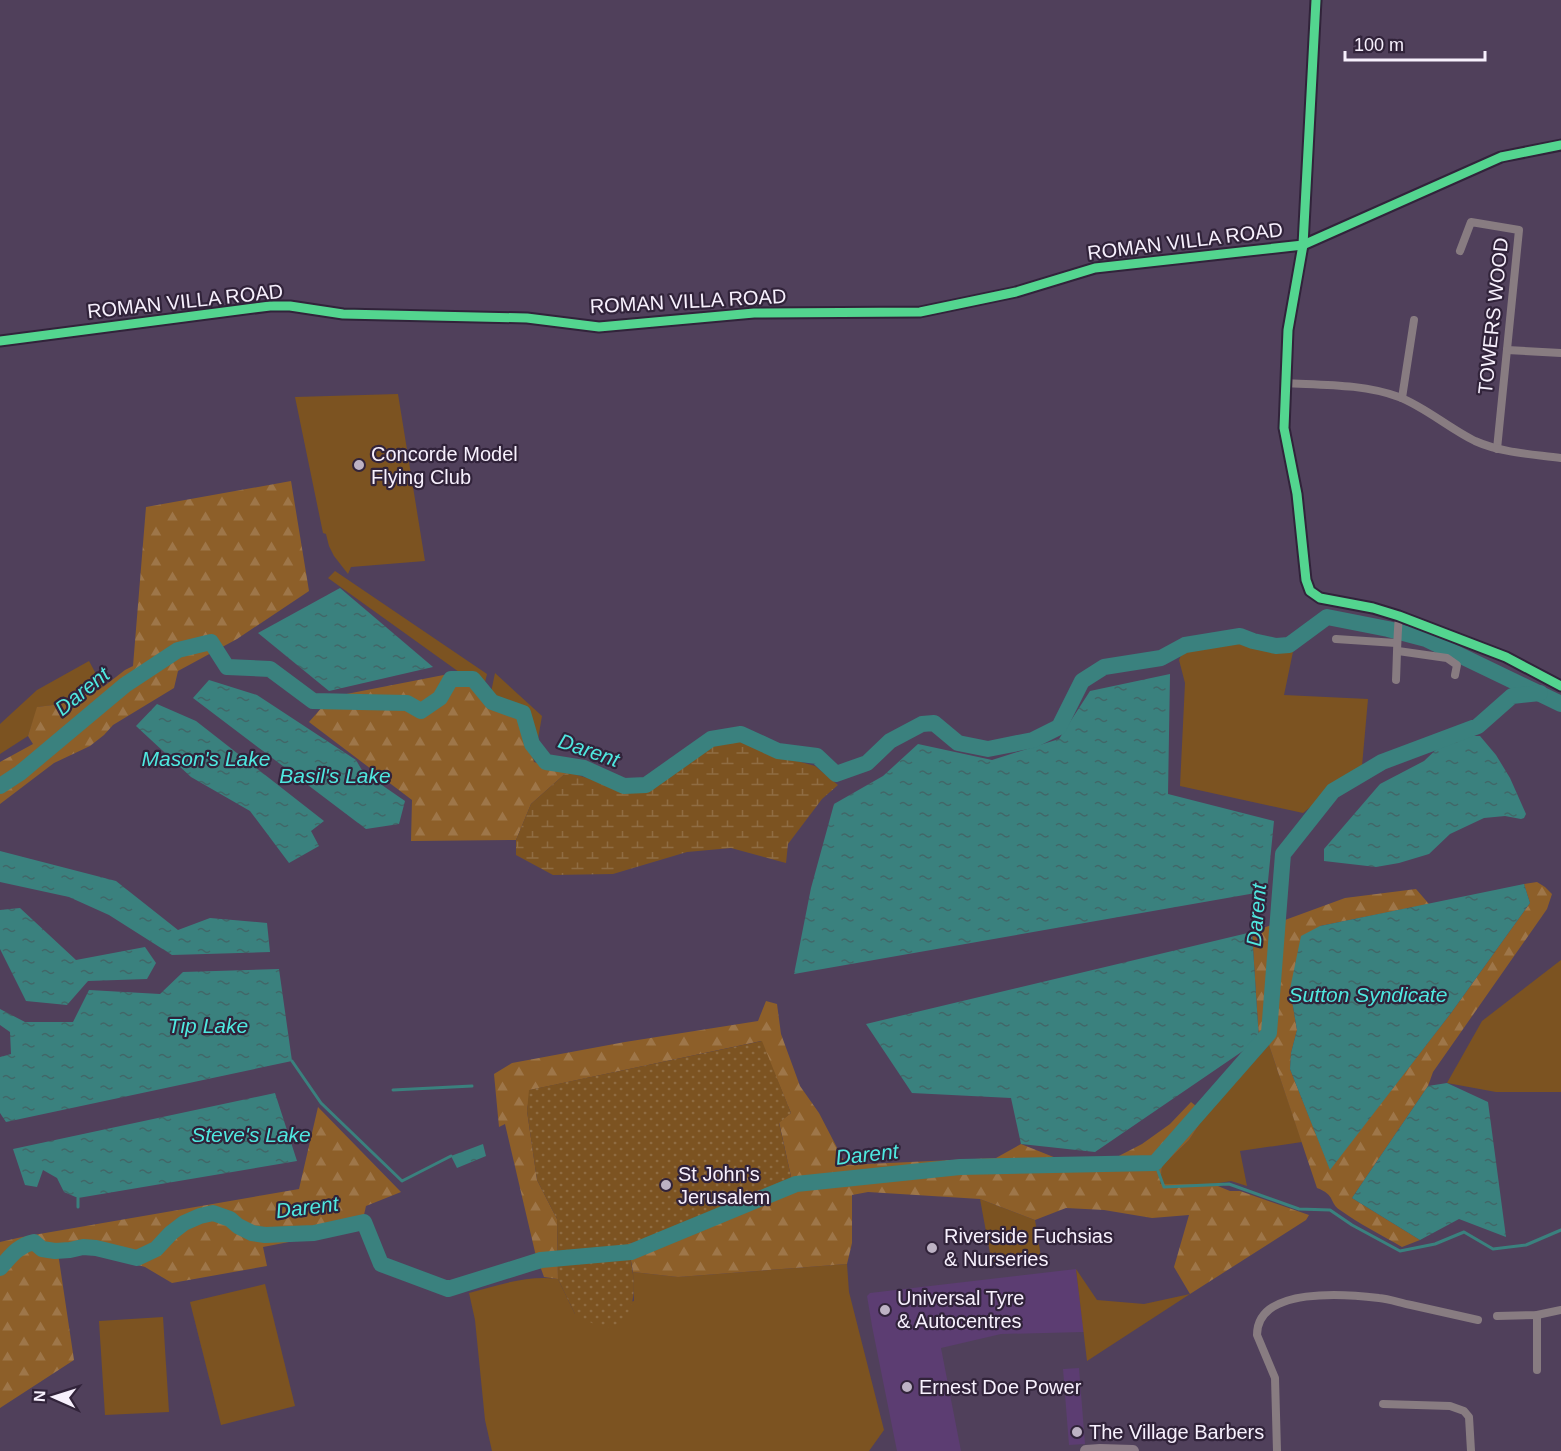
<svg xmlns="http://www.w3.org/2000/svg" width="1561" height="1451" font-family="Arial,sans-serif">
  <defs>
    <pattern id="forest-firs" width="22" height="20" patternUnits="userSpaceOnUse" patternTransform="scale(1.5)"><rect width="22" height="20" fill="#8d5f29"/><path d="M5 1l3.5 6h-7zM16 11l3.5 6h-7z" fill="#9e7649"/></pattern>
    <pattern id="wetland-marsh" width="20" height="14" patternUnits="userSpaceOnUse" patternTransform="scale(1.5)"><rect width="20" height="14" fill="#7c5321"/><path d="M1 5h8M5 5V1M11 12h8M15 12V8" fill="none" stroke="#8f6c42"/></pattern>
    <pattern id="garden-dots" width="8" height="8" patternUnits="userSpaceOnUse" patternTransform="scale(1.5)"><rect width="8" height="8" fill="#7c5321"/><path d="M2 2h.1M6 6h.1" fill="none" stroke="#8f6c42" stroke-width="1.8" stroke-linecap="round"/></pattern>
    <pattern id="water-ripples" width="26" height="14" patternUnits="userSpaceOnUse" patternTransform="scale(1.5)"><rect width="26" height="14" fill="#3a817e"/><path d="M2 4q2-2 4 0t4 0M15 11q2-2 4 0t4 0" fill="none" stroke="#416768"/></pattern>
  </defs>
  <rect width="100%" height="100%" fill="#50405b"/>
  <!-- built -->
  <g fill="#5c3d72">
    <path d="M1076,1269L1084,1332L1001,1334L941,1348L961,1451H897L872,1326L867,1296L870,1293Z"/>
    <path d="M1079,1368L1085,1444L1069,1445L1063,1369Z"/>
  </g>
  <!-- green -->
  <g fill="#7c5321">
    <path d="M398,394L425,561L351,567L348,574L334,556L329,546L326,534L323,533L295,397Z"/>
    <path d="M335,571L487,674L482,694L459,672L328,578Z"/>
    <path d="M1239,640L1269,647H1294L1284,695L1368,699L1362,766L1303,813L1180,786L1185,683L1179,660L1183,651Z"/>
    <path d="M89,661L103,687L61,704L38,707L28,736L0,754V724L37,690Z"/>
    <path d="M495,673L542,716L534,762L517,719L489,702Z"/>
    <path d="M1561,960V1092H1496L1447,1083L1482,1021Z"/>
    <path d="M1269,1045L1302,1142L1240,1151L1247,1186L1231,1181L1213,1184H1160L1162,1166L1189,1140L1206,1114Z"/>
    <path d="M980,1199L1035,1220L1041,1257L992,1264Z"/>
    <path d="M847,1264L849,1292L884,1430L869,1451H492L485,1420L475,1320L469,1293C498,1285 528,1275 558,1279L575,1314L634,1301L633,1272L678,1277Z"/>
    <path d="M1076,1269L1097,1300L1144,1304L1190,1294L1087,1361Z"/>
    <path d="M265,1284L295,1406L221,1425L190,1302Z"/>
    <path d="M163,1317L169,1412L105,1415L99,1321Z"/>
  </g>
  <!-- forest -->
  <g fill="url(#forest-firs)">
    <path d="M291,481L309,591L237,639L178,671L174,688L113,725L104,735L90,746L54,763L0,804V762L33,744L28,736L37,707L61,704L103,687L125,670L133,666L146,507Z"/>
    <path d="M459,672L489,702L517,719L534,762L567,772L531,804L516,840L411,841L412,800L309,722L331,697Z"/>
    <path d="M1537,882L1545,887L1552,894L1547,909L1433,1072L1428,1086L1352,1198L1420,1240L1402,1247C1382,1235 1359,1224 1340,1210C1329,1203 1336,1195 1317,1188L1269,1045L1259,1040L1252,932L1345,898L1416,889L1429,904L1320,926L1290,989L1297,1030L1291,1053L1290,1069L1330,1169L1451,1013L1530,903L1524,884Z"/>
    <path d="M766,1001L777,1004L781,1034L800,1086L819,1113L846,1165L996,1158L1021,1144L1071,1164L1111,1160L1142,1144L1170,1124L1191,1102L1206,1114L1189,1140L1162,1166L1160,1184H1213L1230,1191H1240L1309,1215L1306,1220L1190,1294L1174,1267L1189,1215L1152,1218L1104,1210L1066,1208L1035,1220L980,1199L868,1192L852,1195V1243L847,1264L678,1277L633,1272L628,1243L667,1239L712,1217L794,1190L779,1122L791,1113L761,1041L530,1090L527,1111L537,1180L557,1219L558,1279L544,1277L535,1252L505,1124L499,1127L494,1074L512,1063L625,1042L758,1021Z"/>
    <path d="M318,1107L401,1192L366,1206L361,1228L263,1247L267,1266L172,1283L145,1267L92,1251L58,1253L74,1360L0,1408V1242L22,1237L299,1189Z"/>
  </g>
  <!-- wetland -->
  <path fill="url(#wetland-marsh)" d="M715,741L744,742L772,754L815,766L838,785L822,799L788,844L786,863L731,848L687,852L613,874L553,875L516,855V840L531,804L567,772L627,790L659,783Z"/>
  <!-- garden -->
  <path fill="url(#garden-dots)" d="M762,1041L791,1113L779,1123L794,1190L712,1217L667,1239L628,1243C632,1274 641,1294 623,1323L603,1329L575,1314L558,1279L557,1219L537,1180L527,1111L529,1090Z"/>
  <!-- water -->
  <g fill="url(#water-ripples)">
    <path d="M340,588L433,667L329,691L258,633Z"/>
    <path d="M1170,674L1168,794L1274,821L1267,891L794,974L811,888L834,804L883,776L918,744L992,760L1059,739L1090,691Z"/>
    <path d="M209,680L257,695L356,760L363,772L405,801L399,824L366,829L193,698Z"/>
    <path d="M157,704L196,721L324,821L311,831L319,846L289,863L250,811L191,777L136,726Z"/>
    <path d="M1468,736H1480L1496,755L1510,778L1526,814L1524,818L1521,819L1505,816L1484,818L1450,834L1429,854L1399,863L1376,867L1324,861V849L1380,784L1424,761L1440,746Z"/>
    <path d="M0,851L116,881L178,930L210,918L267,923L270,952L172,955L109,915L69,897L0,882Z"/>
    <path d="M1524,884L1530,903L1451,1013L1330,1170L1290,1069L1291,1053L1297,1030L1290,989L1301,936L1320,926Z"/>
    <path d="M20,908L76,960L145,947L156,963L147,979L88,981L67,1005L26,1001L0,949V910Z"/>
    <path d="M1252,932L1259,1040L1095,1152L1021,1144L1011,1098L912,1093L866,1024Z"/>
    <path d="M279,969L292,1061L6,1122L0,1113V1057L11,1054L10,1032L0,1025V1009L25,1022H73L89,990L160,994L183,972Z"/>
    <path d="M1447,1083L1488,1102L1506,1237L1459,1219L1420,1240L1352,1198L1428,1086Z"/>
    <path d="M275,1093L297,1161L78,1198L64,1192L57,1178L43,1170L37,1187L25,1185L13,1149Z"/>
    <path d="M483,1144L486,1156L457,1168L451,1156Z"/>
  </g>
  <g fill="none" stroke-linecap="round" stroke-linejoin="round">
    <!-- stream -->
    <g stroke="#3a817e" stroke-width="3">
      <path d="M292,1061L321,1103L402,1181L451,1156"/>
      <path d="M393,1090L472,1086"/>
      <path d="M1155,1163L1164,1187L1229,1184L1299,1209L1330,1210L1352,1225L1400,1251L1435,1244L1464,1232L1493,1249L1526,1245L1561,1230"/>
      <path d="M78,1207V1198"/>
    </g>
    <!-- river -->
    <g stroke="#3a817e" stroke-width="16">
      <path d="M0,786L20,773L125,685L178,650L211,642L227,667L270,669L313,701L407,703L421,711L440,698L451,679H473L492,702L523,713L532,744L546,762L584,768L624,786L646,785L711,739L741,734L778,751L817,756L836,774L867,763L890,741L922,724L934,723L958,743L988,749L1033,740L1059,727L1082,681L1104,667L1161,658L1185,645L1240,636L1253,641L1276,646L1289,645L1327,617L1388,629L1426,639L1561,704"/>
      <path d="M0,1268C11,1256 17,1246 34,1242L42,1249L55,1251L70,1250L83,1247L96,1248L137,1258L156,1249L171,1233L184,1223L200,1216L213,1213L230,1219L238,1226L252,1233L265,1235L314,1233L364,1222L381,1264L448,1289L541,1260L631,1252L796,1184L960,1167L1155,1163L1269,1033L1283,854L1333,791L1382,762L1478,726L1512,696L1540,693"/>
    </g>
    <!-- minor -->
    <g stroke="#887c81" stroke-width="8">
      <path d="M1316,0L1303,245L1288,330L1284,428L1297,494L1306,580L1310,591L1320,598L1373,608L1399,616L1506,657L1561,686"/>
      <path d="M1460,251L1471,222L1519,230L1497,449"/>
      <path d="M1507,350L1561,353"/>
      <path d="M1285,383C1323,385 1364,384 1399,397C1425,407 1450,429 1475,441C1502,453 1532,454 1561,458"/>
      <path d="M1402,398L1414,320"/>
      <path d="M1336,639L1396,643"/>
      <path d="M1398,651L1447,658L1457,665L1455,675"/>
      <path d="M1396,680C1397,658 1397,637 1399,616"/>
      <path d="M1537,1315V1370"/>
      <path d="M1497,1316L1537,1315L1561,1310"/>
      <path d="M1383,1404L1450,1406L1464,1411L1469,1417L1471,1451"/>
      <path d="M1277,1451L1275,1378L1257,1335C1257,1286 1347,1294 1379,1298C1390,1299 1400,1303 1411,1305C1433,1310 1456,1315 1478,1320"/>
    </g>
    <!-- tertiary -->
    <path stroke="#887c81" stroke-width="9" d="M0,341L270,306H290L343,314L527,318L599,327L754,313L920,312L1016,292L1095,268L1303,245L1501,157L1561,145"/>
    <!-- primary -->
    <path stroke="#8c7c87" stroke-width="12" d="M1086,1451L1100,1450L1133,1451"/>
    <defs>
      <g id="cycleway">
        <path d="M1316,0L1303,245L1288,330L1284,428L1297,494L1306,580L1310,591L1320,598L1373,608L1399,616L1506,657L1561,686"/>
        <path d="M0,341L270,306H290L343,314L527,318L599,327L754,313L920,312L1016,292L1095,268L1303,245L1501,157L1561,145"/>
      </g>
    </defs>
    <!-- cycleway casing -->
    <use href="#cycleway" stroke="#31233a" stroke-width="13"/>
    <!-- cycleway -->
    <use href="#cycleway" stroke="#53d58f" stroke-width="9"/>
  </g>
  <!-- markers -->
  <g fill="#bdb2c4" stroke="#31233a" stroke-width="2">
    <circle cx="359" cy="465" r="6"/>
    <circle cx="666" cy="1185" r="6"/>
    <circle cx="932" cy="1248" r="6"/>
    <circle cx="885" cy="1310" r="6"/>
    <circle cx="907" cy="1387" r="6"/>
    <circle cx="1077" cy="1432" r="6"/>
  </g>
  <g text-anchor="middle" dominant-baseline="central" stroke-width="4.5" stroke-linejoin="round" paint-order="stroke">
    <!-- street labels -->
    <g font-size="20" fill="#f7f0fd" stroke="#31233a">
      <text transform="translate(1185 241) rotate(-7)">ROMAN VILLA ROAD</text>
      <text transform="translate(185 301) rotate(-6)">ROMAN VILLA ROAD</text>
      <text transform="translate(688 301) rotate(-3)">ROMAN VILLA ROAD</text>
      <text transform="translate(1493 316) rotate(-84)">TOWERS WOOD</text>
    </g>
    <!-- poi labels -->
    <g font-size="20" fill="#f7f0fd" stroke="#31233a" text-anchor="start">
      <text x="371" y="454">Concorde Model<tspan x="371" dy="23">Flying Club</tspan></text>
      <text x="678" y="1174">St John's<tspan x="678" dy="23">Jerusalem</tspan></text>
      <text x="944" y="1236">Riverside Fuchsias<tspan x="944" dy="23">&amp; Nurseries</tspan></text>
      <text x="897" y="1298">Universal Tyre<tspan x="897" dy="23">&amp; Autocentres</tspan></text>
      <text x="919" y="1387">Ernest Doe Power</text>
      <text x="1089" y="1432">The Village Barbers</text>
    </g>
    <!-- water labels -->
    <g font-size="21" font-style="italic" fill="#4fe8e0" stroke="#31233a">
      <text transform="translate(82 691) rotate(-39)">Darent</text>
      <text transform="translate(589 750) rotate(19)">Darent</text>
      <text x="206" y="758">Mason's Lake</text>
      <text x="335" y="775">Basil's Lake</text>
      <text transform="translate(1256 915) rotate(-85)">Darent</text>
      <text x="1368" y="994">Sutton Syndicate</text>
      <text x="208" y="1025">Tip Lake</text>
      <text x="251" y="1134">Steve's Lake</text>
      <text transform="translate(867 1154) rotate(-6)">Darent</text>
      <text transform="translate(307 1207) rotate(-7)">Darent</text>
    </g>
  </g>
  <!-- north arrow -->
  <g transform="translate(54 1397) rotate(273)" stroke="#31233a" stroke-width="4.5" paint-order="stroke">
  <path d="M0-4.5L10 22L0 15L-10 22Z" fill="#f7f0fd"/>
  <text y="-9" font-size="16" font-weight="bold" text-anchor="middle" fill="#f7f0fd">N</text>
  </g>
  <!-- scale -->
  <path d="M1345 51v9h140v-9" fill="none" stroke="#f7f0fd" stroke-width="3"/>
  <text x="1354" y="51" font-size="18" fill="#f7f0fd" stroke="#31233a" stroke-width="4.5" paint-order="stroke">100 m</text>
</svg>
